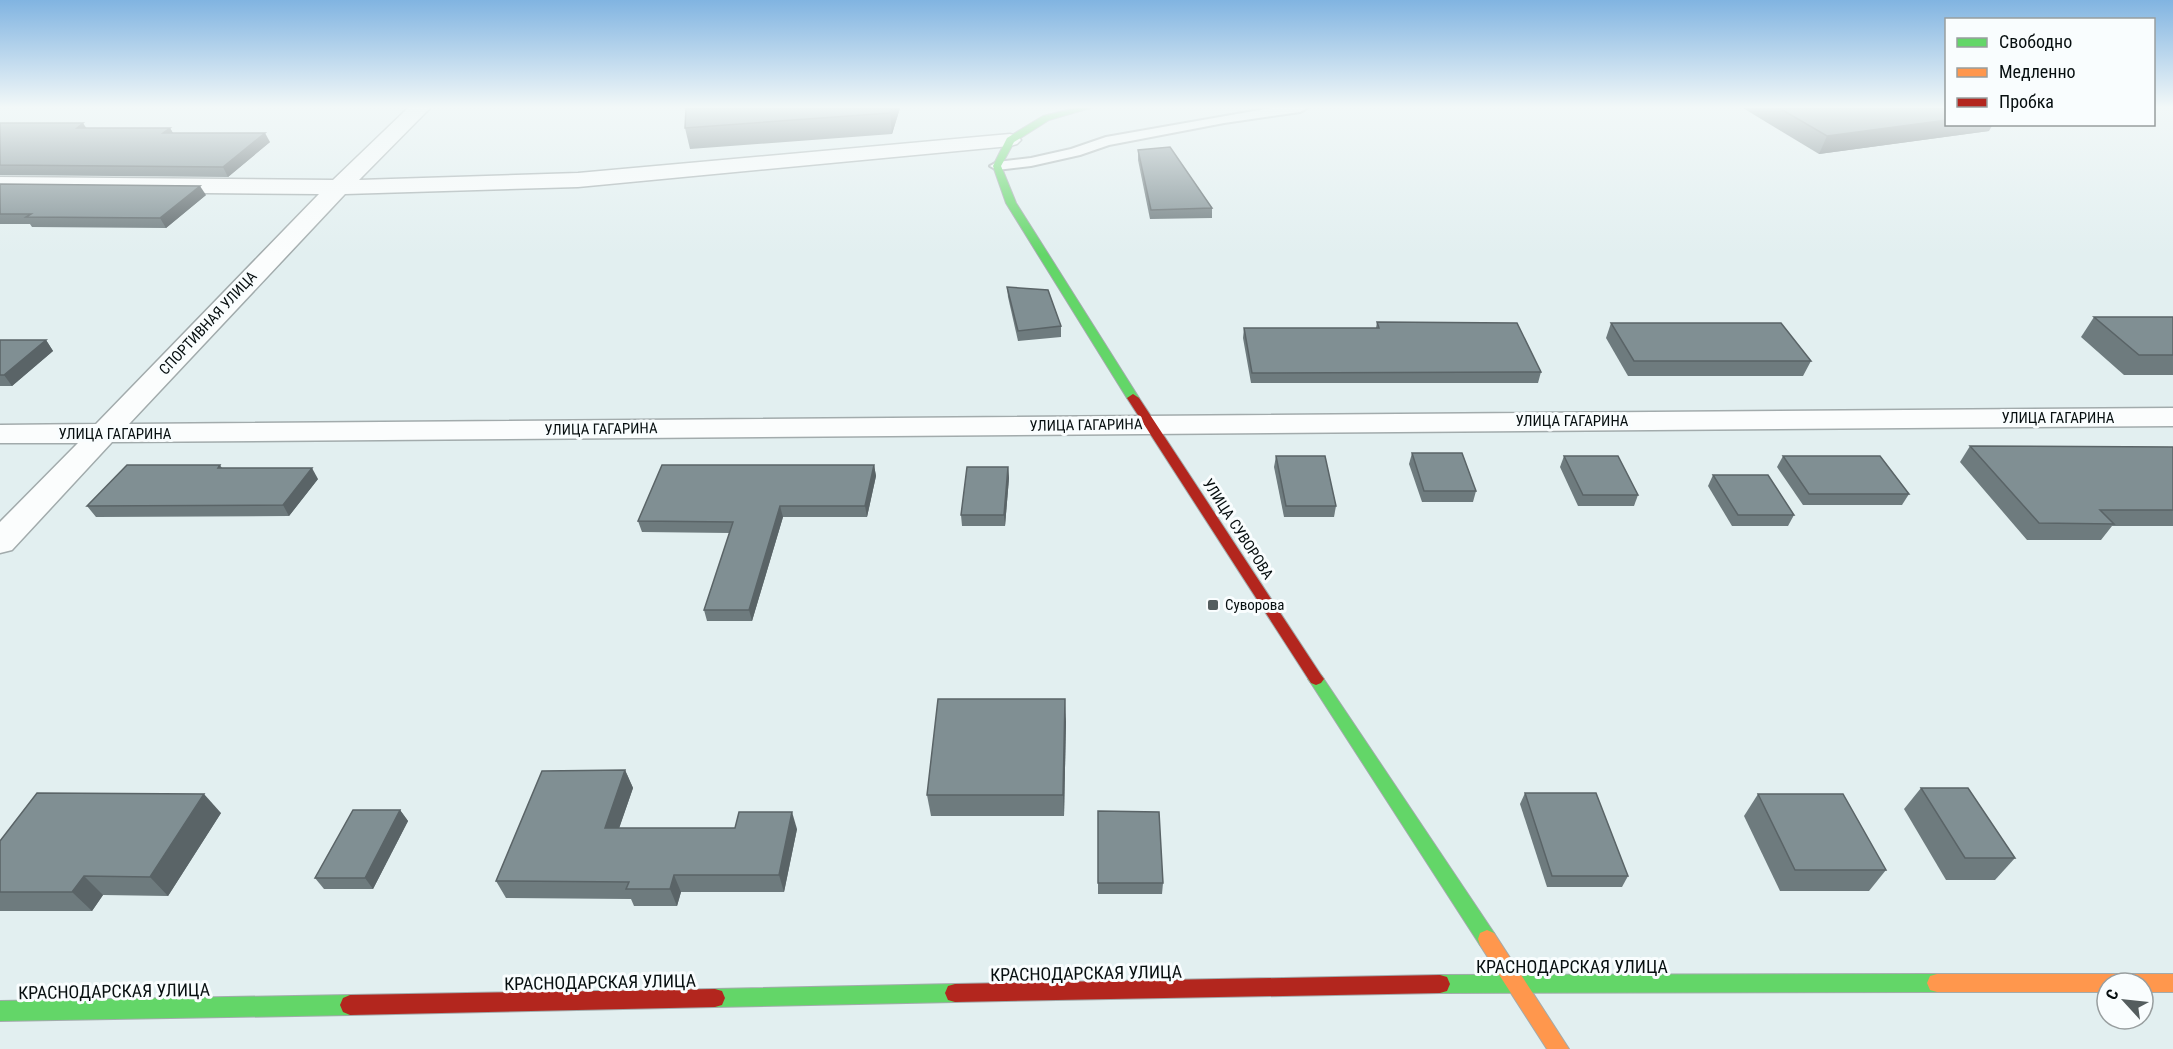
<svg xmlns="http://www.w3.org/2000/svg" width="2173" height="1049" font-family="'Roboto Condensed',sans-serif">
  <rect width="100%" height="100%" fill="#e2eff0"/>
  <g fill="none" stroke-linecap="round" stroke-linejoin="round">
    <defs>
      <path id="lane" d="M1271,108H1307L1300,112L1224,123L1109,145L1080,155L1031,166L997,170L990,166L997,162L1031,158L1071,149L1106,137Z"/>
      <path id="street" d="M408,108H430L359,180L578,173L1010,134L1017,136L1021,140L1017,144L1010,146L578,187L345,194L129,424L2173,408V426L112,442L12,550L0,553V522L78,443H0V425L96,424L319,194L0,191V177L333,180Z"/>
      <g id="fast">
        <path d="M1076,108H1090L1049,120L1014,142L1001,166L1016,203L1139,398L1133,402L1127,398L1006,203L993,166L1007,138L1043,116Z"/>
        <path d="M1316,673L1321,675L1494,933L1496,939L1494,945L1487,948L1480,945L1311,683L1308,679L1311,675Z"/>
        <path d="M1937,974L1944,976L1947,983L1944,990L1937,992L1440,993L1433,991L1430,984L1433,977L1440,975Z"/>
        <path d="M955,984L962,986L965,993L962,1000L955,1002L715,1007L708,1005L705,998L708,991L715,989Z"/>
        <path d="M350,995L357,998L360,1005L357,1012L350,1015L0,1021V1001Z"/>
      </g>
      <g id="slow">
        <path d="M1487,930L1494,933L1569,1049H1547L1480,945L1478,939L1480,933Z"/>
        <path d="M1937,974H2173V992H2143V983H2107V992H1937L1930,990L1927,983L1930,976Z"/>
      </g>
      <g id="jam">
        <path d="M1133,394L1139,398L1321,675L1324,679L1321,683L1316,685L1311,683L1127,398Z"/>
        <path d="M1440,975L1447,977L1450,984L1447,991L1440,993L955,1002L948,1000L945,993L948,986L955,984Z"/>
        <path d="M715,989L722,991L725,998L722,1005L715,1007L350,1015L343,1012L340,1005L343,998L350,995Z"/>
      </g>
    </defs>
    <!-- lane casing -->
    <use href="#lane" stroke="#a2abac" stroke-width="4"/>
    <!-- street casing -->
    <use href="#street" stroke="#a2abac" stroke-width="3"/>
    <!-- fast casing -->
    <use href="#fast" stroke="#a2abac" stroke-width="2"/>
    <!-- slow casing -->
    <use href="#slow" stroke="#a2abac" stroke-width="2"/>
    <!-- jam casing -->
    <use href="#jam" stroke="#a2abac" stroke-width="2"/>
    <!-- lane -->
    <use href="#lane" fill="#fbfdfd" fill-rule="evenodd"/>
    <!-- street -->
    <use href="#street" fill="#fbfdfd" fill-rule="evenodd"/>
    <!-- fast -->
    <use href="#fast" fill="#63d668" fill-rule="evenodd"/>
    <!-- slow -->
    <use href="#slow" fill="#ff974d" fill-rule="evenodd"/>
    <!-- jam -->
    <use href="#jam" fill="#b3261e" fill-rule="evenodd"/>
  </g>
  <!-- wall -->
  <g fill="#6e7b7e">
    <path d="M900,108L892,134L690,149L685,128Z"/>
    <path d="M1743,108H1947L1989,131L1819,154Z"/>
    <path d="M0,123L86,128H170L173,133L270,142L228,177L0,175Z"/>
    <path d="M1138,150L1212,208V218L1150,219L1138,160Z"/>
    <path d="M0,184L206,195L166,228L32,227L30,224H0Z"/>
    <path d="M1007,287L1061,326V337L1018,341L1008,297Z"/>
    <path d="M2094,317H2173V375H2124L2081,337Z"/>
    <path d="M1377,322L1541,372L1538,383H1251L1243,338L1244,328H1376Z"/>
    <path d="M1611,323L1811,361L1803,376H1628L1606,338Z"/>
    <path d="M0,340H46L53,351L12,386H0Z"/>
    <path d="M1970,446L2173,447V526H2112L2101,540H2027L1960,462Z"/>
    <path d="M1412,453L1476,491L1473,502H1422L1409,464Z"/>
    <path d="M1276,456L1336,506L1334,517H1284L1274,467Z"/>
    <path d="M1564,456L1638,495L1634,506H1578L1560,467Z"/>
    <path d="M1783,456L1909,494L1902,505H1803L1777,467Z"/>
    <path d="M220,465L222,468L318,479L289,516L96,517L87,506Z"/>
    <path d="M874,465L876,476L867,517H783L752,621H707L704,610L730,533L642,532L638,521Z"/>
    <path d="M1008,467L1009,478L1005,526H962L961,515Z"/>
    <path d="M1713,475L1794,515L1788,526H1732L1708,486Z"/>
    <path d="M1066,721L1064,816H931L927,795Z"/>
    <path d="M625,770L633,788L619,828L797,829L784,892H681L677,906H634L631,899L506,898L496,881Z"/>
    <path d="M1921,788L2015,858L1995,880H1946L1904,809Z"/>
    <path d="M1525,793L1628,876L1622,887H1547L1520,804Z"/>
    <path d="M1758,794L1886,870L1869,891H1780L1744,816Z"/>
    <path d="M400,810L408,821L373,889H324L315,878Z"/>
    <path d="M1098,811L1163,883L1162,894H1098Z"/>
    <path d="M221,813L168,896L103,895L92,911H0V841Z"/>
  </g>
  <!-- shaded-wall -->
  <g fill="#5a6467">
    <path d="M892,108H900L892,134L890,113Z"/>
    <path d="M1947,120V124H1993L1989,131L1819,154L1827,136Z"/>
    <path d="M83,123L89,132L77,128Z"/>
    <path d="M170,128L175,137L163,133Z"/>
    <path d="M265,133L270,142L228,177L223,167Z"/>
    <path d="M200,186L206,195L166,228L160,218Z"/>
    <path d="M46,340L53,351L12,386L4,375Z"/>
    <path d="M874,465L876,476L867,517L865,506Z"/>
    <path d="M1008,467L1009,478L1005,526L1004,515Z"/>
    <path d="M312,468L318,479L289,516L283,505Z"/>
    <path d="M780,506L783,517L752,621L749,610Z"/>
    <path d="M1065,699L1066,721L1064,816L1063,795Z"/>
    <path d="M625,770L633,788L613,846L605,828Z"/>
    <path d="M204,794L221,813L168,896L150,877Z"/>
    <path d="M400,810L408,821L373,889L365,878Z"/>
    <path d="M792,812L797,829L784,892L779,875Z"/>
    <path d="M674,875L681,892L677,906L670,889Z"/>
    <path d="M84,876L103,895L92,911L72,892Z"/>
  </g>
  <!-- building -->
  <g fill="#808f93" stroke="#5a6467" stroke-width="1.5">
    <path d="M686,108H892L890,113L685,128Z"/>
    <path d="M1779,108H1947V120L1827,136Z"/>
    <path d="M0,123H83L77,128H170L163,133H265L223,167L0,165Z"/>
    <path d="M1170,147L1212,208L1151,210L1138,150Z"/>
    <path d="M0,184L200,186L160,218L26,217L31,214H0Z"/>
    <path d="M1007,287L1048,290L1061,326L1018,331Z"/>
    <path d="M2094,317H2173V355H2139Z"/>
    <path d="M1377,322L1517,323L1541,372L1252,373L1244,328H1379Z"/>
    <path d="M1611,323H1781L1811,361H1634Z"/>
    <path d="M0,340H46L4,375H0Z"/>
    <path d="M1970,446L2173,447V510H2100L2114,524L2039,523Z"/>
    <path d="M1412,453H1462L1476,491H1424Z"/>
    <path d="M1276,456H1325L1336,506H1286Z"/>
    <path d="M1564,456H1618L1638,495H1583Z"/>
    <path d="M1783,456H1880L1909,494H1809Z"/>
    <path d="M127,465H220L218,468H312L283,505L87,506Z"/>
    <path d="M662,465H874L865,506H780L749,610H704L733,522L638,521Z"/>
    <path d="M967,467H1008L1004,515H961Z"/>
    <path d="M1713,475H1768L1794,515H1738Z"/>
    <path d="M938,699H1065L1063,795H927Z"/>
    <path d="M625,770L605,828H735L739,812H792L779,875H674L670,889H626L629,882L496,881L542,771Z"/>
    <path d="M1921,788H1968L2015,858H1965Z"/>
    <path d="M37,793L204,794L150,877L84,876L72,892H0V841Z"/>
    <path d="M1525,793H1596L1628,876H1552Z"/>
    <path d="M1758,794H1843L1886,870H1795Z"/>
    <path d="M353,810H400L365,878H315Z"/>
    <path d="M1098,811L1159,812L1163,883H1098Z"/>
  </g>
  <!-- sky -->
  <linearGradient id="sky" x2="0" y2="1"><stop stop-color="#81b4e1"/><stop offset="0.42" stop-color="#f2f8f8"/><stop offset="1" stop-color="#f2f8f8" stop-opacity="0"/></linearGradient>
  <rect width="2173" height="255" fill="url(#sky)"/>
  <!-- markers -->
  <rect fill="#545d5e" stroke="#f9fdfe" stroke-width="2" x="1207" y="599" width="12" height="12" rx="3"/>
  <g text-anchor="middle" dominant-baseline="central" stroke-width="6" stroke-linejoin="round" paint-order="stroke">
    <!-- street labels -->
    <g font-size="15" fill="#070f10" stroke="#f9fdfe">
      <text transform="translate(208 323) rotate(-47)">СПОРТИВНАЯ УЛИЦА</text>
      <text x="2058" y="418">УЛИЦА ГАГАРИНА</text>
      <text x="1572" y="421">УЛИЦА ГАГАРИНА</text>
      <text transform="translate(1086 425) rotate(-1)">УЛИЦА ГАГАРИНА</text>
      <text transform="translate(601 429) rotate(-1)">УЛИЦА ГАГАРИНА</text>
      <text x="115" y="434">УЛИЦА ГАГАРИНА</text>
      <text transform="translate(1238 529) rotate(57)">УЛИЦА СУВОРОВА</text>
    </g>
    <!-- poi labels -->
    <g font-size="15" fill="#070f10" stroke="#f9fdfe" text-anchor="start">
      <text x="1225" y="605">Суворова</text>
    </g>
    <!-- near-street labels -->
    <g font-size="18" fill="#070f10" stroke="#f9fdfe">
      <text x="1572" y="966">КРАСНОДАРСКАЯ УЛИЦА</text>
      <text transform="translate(1086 973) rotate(-1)">КРАСНОДАРСКАЯ УЛИЦА</text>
      <text transform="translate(600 982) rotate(-1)">КРАСНОДАРСКАЯ УЛИЦА</text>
      <text transform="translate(114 991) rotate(-1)">КРАСНОДАРСКАЯ УЛИЦА</text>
    </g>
  </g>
  <!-- legend -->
  <rect x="1945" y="18" width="210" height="108" fill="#f9fdfe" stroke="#989e9f" stroke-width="1.5"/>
  <rect x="1957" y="38" width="30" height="9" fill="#63d668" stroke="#989e9f" stroke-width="1.5"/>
  <text x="1999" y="48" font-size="18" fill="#070f10">Свободно</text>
  <rect x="1957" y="68" width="30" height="9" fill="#ff974d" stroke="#989e9f" stroke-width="1.5"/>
  <text x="1999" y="78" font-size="18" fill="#070f10">Медленно</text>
  <rect x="1957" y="98" width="30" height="9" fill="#b3261e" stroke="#989e9f" stroke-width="1.5"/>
  <text x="1999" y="108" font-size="18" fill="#070f10">Пробка</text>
  <!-- north arrow -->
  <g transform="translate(2125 1001) rotate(297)"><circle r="28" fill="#f9fdfe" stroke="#989e9f" stroke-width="1.5"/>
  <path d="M0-4.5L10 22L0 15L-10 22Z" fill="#545d5e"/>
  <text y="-9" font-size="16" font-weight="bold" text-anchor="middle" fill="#070f10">С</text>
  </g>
</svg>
